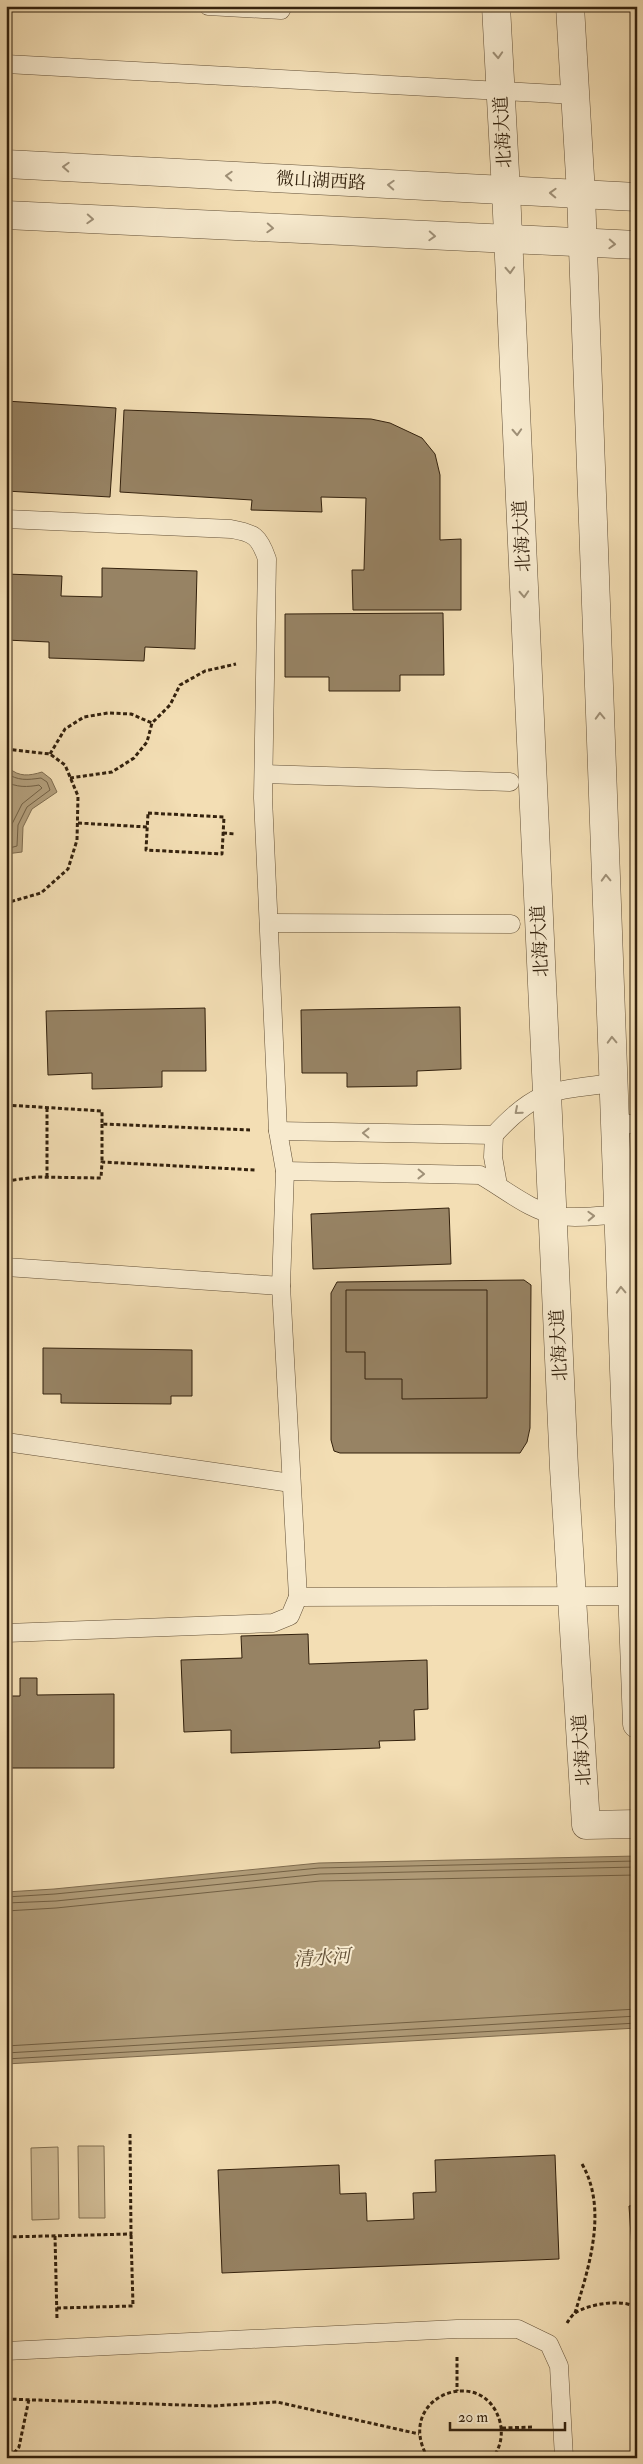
<svg xmlns="http://www.w3.org/2000/svg" width="643" height="2464" font-family="'IM FELL Double Pica','Noto Serif SC',serif">
  <rect width="100%" height="100%" fill="#f3deb4"/>
  <filter id="stains"><feTurbulence type="fractalNoise" baseFrequency=".004" numOctaves="4"/><feColorMatrix values="0 0 0 0 .2 0 0 0 0 .09 0 0 0 0 .02 0 0 0 .5 -.17"/></filter>
  <radialGradient id="worn" r=".72"><stop offset=".6" stop-color="#630" stop-opacity="0"/><stop offset="1" stop-color="#630" stop-opacity=".3"/></radialGradient>
  <!-- green -->
  <g fill="#d2be98" stroke="#827052">
    <path d="M78,2146H104L105,2218H79Z"/>
    <path d="M58,2147L59,2219L32,2220L31,2148Z"/>
  </g>
  <!-- water -->
  <g fill="#b29e7b" stroke="#7f6c4f">
    <path d="M9,768C19,777 29,776 42,772L51,779L57,792L32,809L23,827L22,852L6,854V769Z"/>
    <path d="M637,1856V2028L6,2064V1892L54,1889L319,1863Z"/>
  </g>
  <g fill="none" stroke-linecap="round" stroke-linejoin="round">
    <!-- shore -->
    <g stroke="#726044" stroke-width="1">
      <path d="M6,773C18,781 27,780 41,778L47,782L50,790L27,807L18,825L17,846L6,849"/>
      <path d="M6,781C15,788 29,787 39,785L42,788L22,804L12,824L11,841L6,842"/>
      <path d="M6,1897L55,1894L319,1868L637,1861"/>
      <path d="M6,1903L56,1901L320,1874L637,1867"/>
      <path d="M6,1911L56,1908L320,1881L637,1875"/>
      <path d="M6,2046L637,2009"/>
      <path d="M6,2053L637,2016"/>
      <path d="M6,2059L637,2023"/>
    </g>
  </g>
  <!-- building -->
  <g fill="#978364" stroke="#33210d">
    <path d="M6,401L116,408L110,497L6,491Z"/>
    <path d="M124,410L371,419L390,423L422,438L435,454L440,475V540L461,539V610H353L352,570H364L366,498L321,497L322,512L251,510L252,500L120,492Z"/>
    <path d="M102,568L197,571L195,649L145,647L144,661L49,658V642L6,640V574L62,576L61,596L102,597Z"/>
    <path d="M443,613L444,675H400V691H329V677H285V614Z"/>
    <path d="M460,1007L461,1069L417,1071V1086L347,1087V1073H302L301,1010Z"/>
    <path d="M205,1008L206,1071H162V1087L92,1089V1073L48,1075L46,1011Z"/>
    <path d="M449,1208L451,1264L313,1269L311,1214Z"/>
    <path d="M524,1280L531,1285L530,1428L527,1442L520,1453H340L334,1451L331,1440V1293L337,1282Z"/>
    <path d="M346,1290H487V1398L402,1399V1379H365V1352H346Z"/>
    <path d="M43,1348L192,1350V1396H171V1404L61,1403V1394H43Z"/>
    <path d="M308,1634L309,1664L427,1660L428,1709L414,1710L415,1740L379,1741L380,1748L231,1753V1730L184,1732L181,1660L242,1658L241,1636Z"/>
    <path d="M20,1678H37V1695L114,1694V1768H6V1696H20Z"/>
    <path d="M555,2155L559,2259L222,2273L218,2170L339,2165L340,2194L366,2193L367,2221L414,2219L413,2193L436,2192L435,2160Z"/>
    <path d="M637,2205V2250H632L629,2206Z"/>
  </g>
  <g fill="none" stroke-linecap="round" stroke-linejoin="round">
    <defs>
      <g id="service">
        <path d="M208,6L281,10L283,6"/>
        <path d="M6,64L575,95"/>
        <path d="M6,519L231,529C254,533 259,536 267,559L263,798L278,1131L285,1171L281,1286L298,1597L632,1596"/>
        <path d="M264,774L510,782"/>
        <path d="M269,923L511,924"/>
        <path d="M615,1122L637,1125"/>
        <path d="M278,1131L494,1135C537,1088 553,1091 613,1083"/>
        <path d="M494,1135L493,1157L498,1185"/>
        <path d="M285,1171L480,1175C505,1189 530,1211 559,1216C578,1219 599,1215 618,1215"/>
        <path d="M617,1194L637,1198"/>
        <path d="M6,1267L281,1286"/>
        <path d="M6,1442L291,1483"/>
        <path d="M6,1633L273,1623L290,1616L298,1597"/>
        <path d="M6,2351L457,2329H518L549,2344L559,2366L564,2458"/>
      </g>
      <g id="tertiary">
        <path d="M496,6L506,191L564,1468L586,1825L637,1824"/>
        <path d="M570,6L581,194L637,1724"/>
        <path d="M6,164L637,197"/>
        <path d="M6,215L637,245"/>
      </g>
    </defs>
    <!-- service casing -->
    <use href="#service" stroke="#635037" stroke-width="19"/>
    <!-- tertiary casing -->
    <use href="#tertiary" stroke="#635037" stroke-width="29"/>
    <!-- path -->
    <g stroke="#33210d" stroke-width="3" stroke-dasharray="4 2.5" stroke-linecap="butt">
      <path d="M6,749L50,754L65,765L78,796L77,840L68,869L41,893L6,903"/>
      <path d="M50,754L65,729L84,717L108,713L131,714L152,723"/>
      <path d="M70,778L112,772L134,758L147,742L152,723L170,705L180,685L205,671L236,664"/>
      <path d="M148,813L224,817L222,854L146,850Z"/>
      <path d="M78,823L147,827"/>
      <path d="M223,833L235,834"/>
      <path d="M6,1105L102,1111V1124L250,1130"/>
      <path d="M47,1108V1177"/>
      <path d="M102,1124V1162"/>
      <path d="M6,1181L36,1177L101,1178L102,1162L255,1170"/>
      <path d="M55,2236L57,2320"/>
      <path d="M6,2237L131,2234L130,2134"/>
      <path d="M57,2308L133,2306L131,2234"/>
      <path d="M575,2313C589,2267 608,2209 582,2164"/>
      <path d="M567,2323C569,2320 572,2315 575,2313C588,2304 624,2298 637,2308"/>
      <path d="M457,2357V2391"/>
      <path d="M6,2399L212,2406L277,2402L419,2434"/>
      <path d="M502,2428L534,2427"/>
      <path d="M10,2458L19,2447L29,2399"/>
      <path d="M428,2458C392,2397 484,2362 500,2422C503,2434 501,2448 492,2458"/>
    </g>
    <!-- service -->
    <use href="#service" stroke="#f7eace" stroke-width="18"/>
    <!-- tertiary -->
    <use href="#tertiary" stroke="#f7eace" stroke-width="28"/>
  </g>
  <!-- one-way arrows -->
  <defs><path id="oneway-chevron" d="M-2-3.5L2.5 0L-2 3.5" fill="none" stroke-width="1.6" stroke-linecap="round" stroke-linejoin="round" transform="scale(1.25)"/></defs>
  <g stroke="#9f9077">
    <use href="#oneway-chevron" transform="translate(498 55) rotate(87)"/>
    <use href="#oneway-chevron" transform="translate(66 167) rotate(-177)"/>
    <use href="#oneway-chevron" transform="translate(229 176) rotate(-177)"/>
    <use href="#oneway-chevron" transform="translate(391 185) rotate(-177)"/>
    <use href="#oneway-chevron" transform="translate(553 193) rotate(-178)"/>
    <use href="#oneway-chevron" transform="translate(90 219) rotate(3)"/>
    <use href="#oneway-chevron" transform="translate(270 228) rotate(3)"/>
    <use href="#oneway-chevron" transform="translate(432 236) rotate(3)"/>
    <use href="#oneway-chevron" transform="translate(612 244) rotate(3)"/>
    <use href="#oneway-chevron" transform="translate(510 270) rotate(87)"/>
    <use href="#oneway-chevron" transform="translate(517 432) rotate(87)"/>
    <use href="#oneway-chevron" transform="translate(524 594) rotate(87)"/>
    <use href="#oneway-chevron" transform="translate(600 716) rotate(-92)"/>
    <use href="#oneway-chevron" transform="translate(606 878) rotate(-92)"/>
    <use href="#oneway-chevron" transform="translate(612 1040) rotate(-92)"/>
    <use href="#oneway-chevron" transform="translate(518 1111) rotate(139)"/>
    <use href="#oneway-chevron" transform="translate(366 1133) rotate(-179)"/>
    <use href="#oneway-chevron" transform="translate(421 1174) rotate(1)"/>
    <use href="#oneway-chevron" transform="translate(591 1216) rotate(-2)"/>
    <use href="#oneway-chevron" transform="translate(621 1290) rotate(-92)"/>
  </g>
  <g text-anchor="middle" dominant-baseline="central" stroke-width="4" stroke-linejoin="round" paint-order="stroke">
    <!-- street labels -->
    <g font-size="18" fill="#33210d" stroke="#f7eace">
      <text transform="translate(503 132) rotate(-93)">北海大道</text>
      <text transform="translate(321 181) rotate(3)">微山湖西路</text>
      <text transform="translate(522 536) rotate(-93)">北海大道</text>
      <text transform="translate(540 941) rotate(-93)">北海大道</text>
      <text transform="translate(559 1345) rotate(-93)">北海大道</text>
      <text transform="translate(582 1750) rotate(-94)">北海大道</text>
    </g>
    <!-- water labels -->
    <g font-size="19" font-style="italic" fill="#5f4d34" stroke="#f7eace">
      <text transform="translate(322 1958) rotate(-4)">清水河</text>
    </g>
  </g>
  <!-- margin -->
  <rect width="643" height="2464" fill="none" stroke="#f3deb4" stroke-width="25"/>
  <rect x="8" y="8" width="628" height="2449" fill="none" stroke="#33210d" stroke-width="2.5"/>
  <rect x="12" y="12" width="618" height="2439" fill="none" stroke="#33210d"/>
  <!-- scale -->
  <path d="M450 2422v8h115v-8" fill="none" stroke="#33210d" stroke-width="2.5"/>
  <text x="458" y="2422" font-size="15" fill="#33210d" stroke="#f7eace" stroke-width="4" paint-order="stroke">20 m</text>
  <rect width="100%" height="100%" filter="url(#stains)"/>
  <rect width="100%" height="100%" fill="url(#worn)"/>
</svg>
